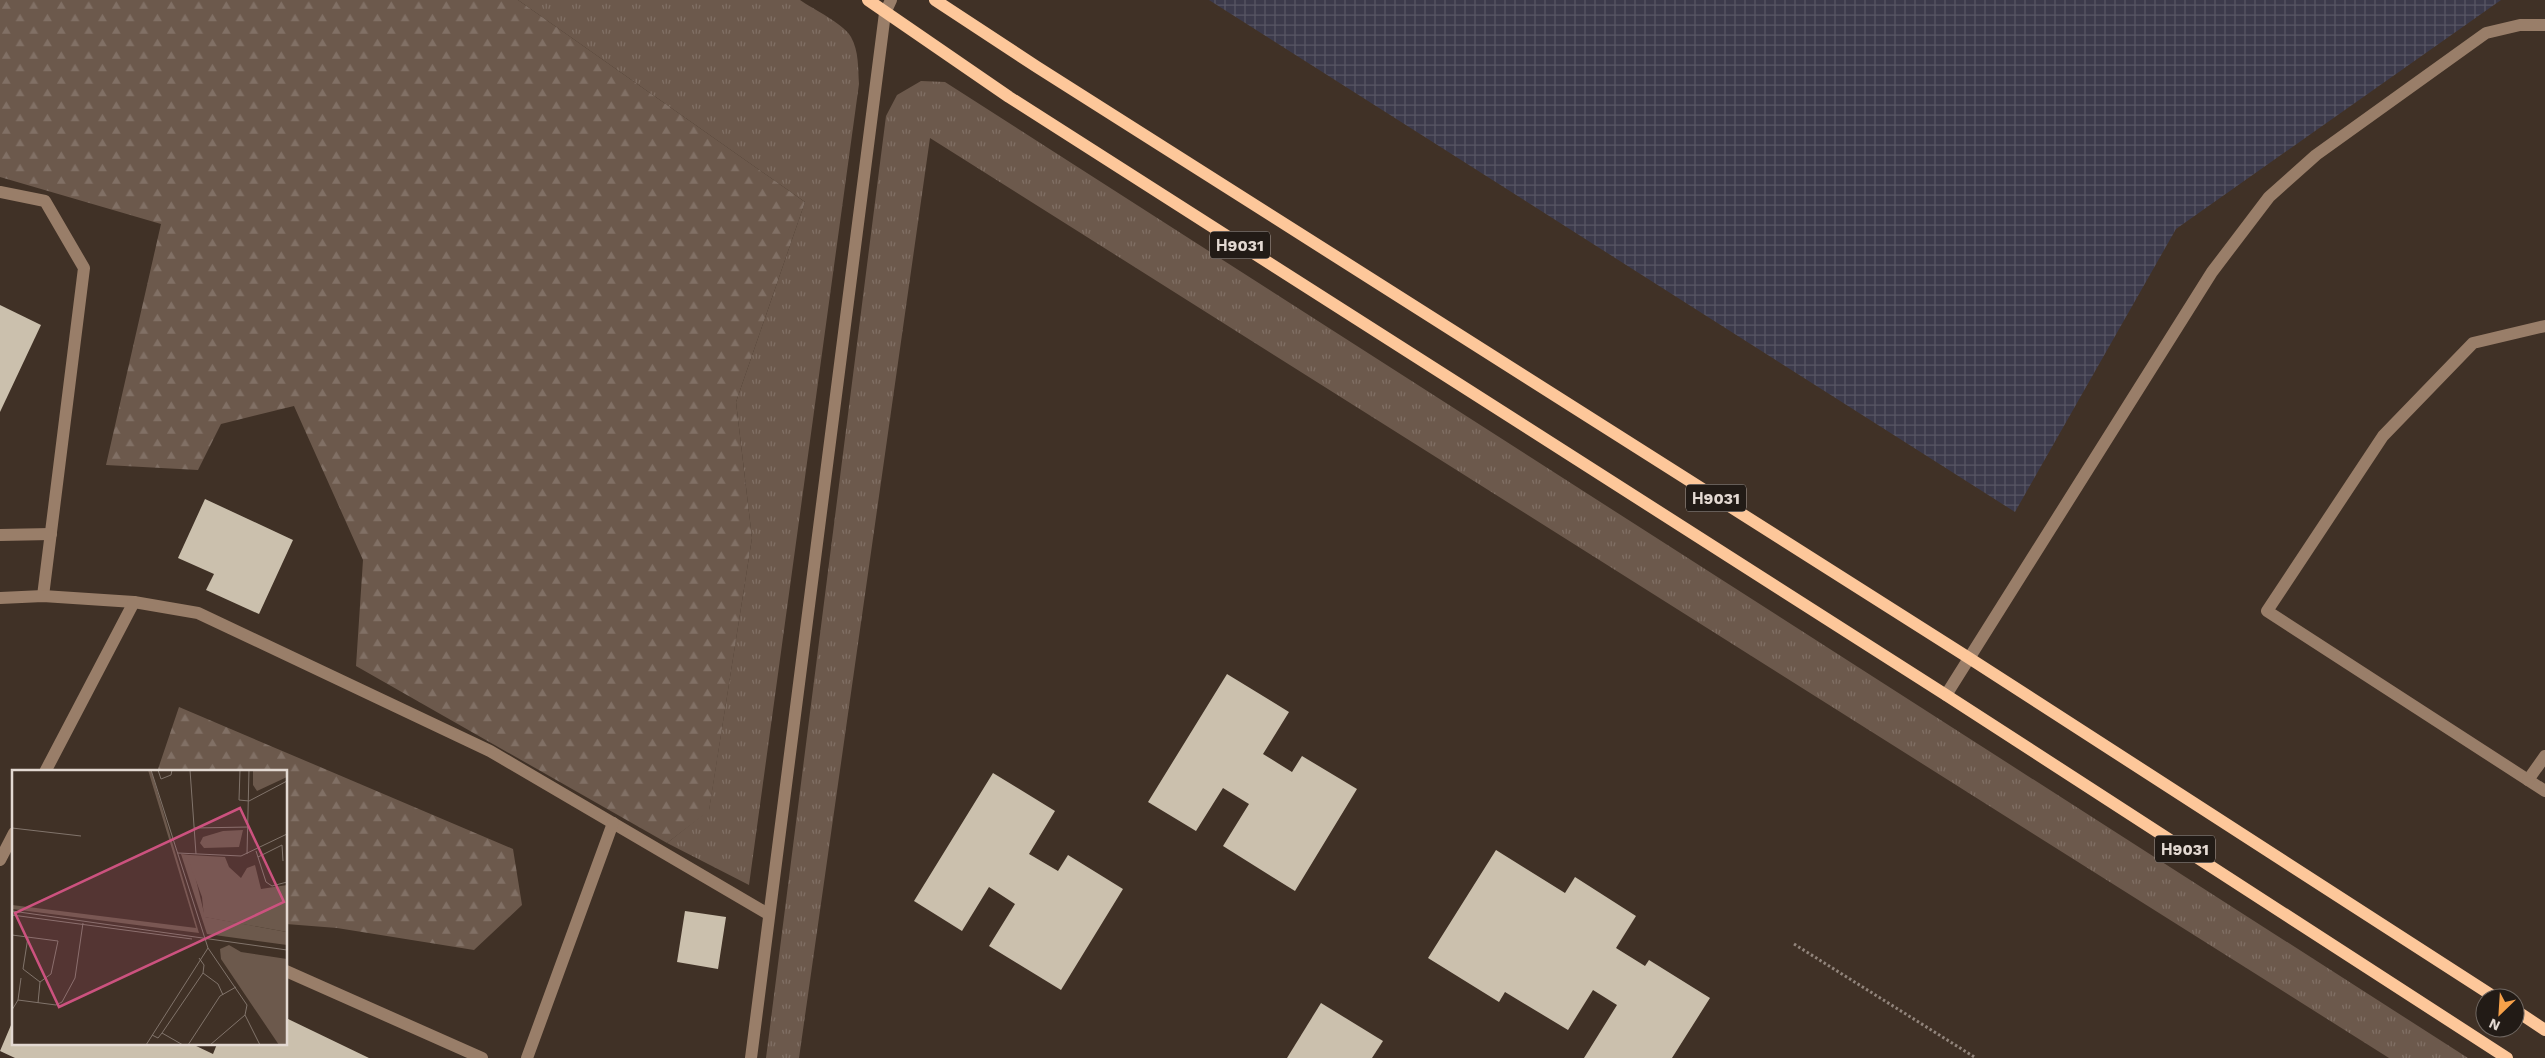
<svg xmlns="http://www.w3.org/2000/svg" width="2545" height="1058" font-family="'Work Sans',sans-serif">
  <defs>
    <pattern id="industrial-grid" width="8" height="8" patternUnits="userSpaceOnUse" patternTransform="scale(1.25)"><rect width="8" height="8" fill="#3c3a4b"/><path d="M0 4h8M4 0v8" fill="none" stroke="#585664"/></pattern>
    <pattern id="grass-tufts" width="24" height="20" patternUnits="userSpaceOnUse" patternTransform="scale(1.25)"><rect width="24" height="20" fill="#6c594c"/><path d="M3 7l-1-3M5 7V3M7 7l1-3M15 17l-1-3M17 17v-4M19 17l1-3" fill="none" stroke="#817065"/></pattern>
    <pattern id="forest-firs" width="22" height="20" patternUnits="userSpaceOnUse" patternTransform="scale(1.25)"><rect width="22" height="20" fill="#6c594c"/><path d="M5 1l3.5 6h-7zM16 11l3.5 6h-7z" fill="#817065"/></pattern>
  </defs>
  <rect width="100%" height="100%" fill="#403126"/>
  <!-- industrial -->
  <path fill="url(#industrial-grid)" d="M1209,0H2501L2176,229L2015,512Z"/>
  <!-- grass -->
  <g fill="url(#grass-tufts)">
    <path d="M518,0H800C813,9 844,24 851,37C859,51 858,69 859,84L749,885L667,843L709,810L752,538L736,402L805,202Z"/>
    <path d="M921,81L945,82L2468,1058H2389L930,138L799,1058H766L886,116L897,95Z"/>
  </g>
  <!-- forest -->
  <g fill="url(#forest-firs)">
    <path d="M0,0H518L805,202L736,402L752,538L709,811L667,843L356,666L363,560L294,406L221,424L198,470L106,465L161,224L0,177Z"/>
    <path d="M179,707L513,849L522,905L474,950L337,928L286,924V772H157Z"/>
  </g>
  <!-- building -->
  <g fill="#cbc0ad">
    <path d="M0,305L41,325L0,412Z"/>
    <path d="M205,499L293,540L259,614L206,590L214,574L178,558Z"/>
    <path d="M1227,674L1289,712L1263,754L1292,772L1302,756L1357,789L1295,891L1223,846L1249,804L1223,788L1196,831L1148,802Z"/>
    <path d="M993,773L1055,811L1029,854L1058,871L1068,855L1123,889L1061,990L989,946L1015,904L989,887L962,931L914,901Z"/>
    <path d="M1496,850L1565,893L1575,877L1636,916L1616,948L1645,966L1649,960L1710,998L1672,1058H1584L1617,1005L1593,990L1568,1030L1505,992L1499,1002L1428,958Z"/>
    <path d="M685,911L726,917L718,969L677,962Z"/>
    <path d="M1321,1003L1383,1041L1372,1058H1287Z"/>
    <path d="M14,1018V1044H192L213,1054L217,1044H286V1018L369,1058H15L0,1051Z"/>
  </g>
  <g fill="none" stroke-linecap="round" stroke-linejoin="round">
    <!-- path -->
    <path stroke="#91847b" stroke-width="3" stroke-dasharray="2.5 2.5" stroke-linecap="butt" d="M1794,944L1976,1058"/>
    <!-- minor -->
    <g stroke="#997e69" stroke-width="12">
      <path d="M0,192L45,201L84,268L43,596"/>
      <path d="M2545,326L2473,343L2383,436L2267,611L2545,791"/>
      <path d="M0,535L51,534"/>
      <path d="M0,598L43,596L134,602L198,613L490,751L768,914"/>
      <path d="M1946,695L2212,272L2269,197L2316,155L2486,33L2520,25H2545"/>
      <path d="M45,772L134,602"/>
      <path d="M2528,780L2545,756"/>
      <path d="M0,860L14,833"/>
      <path d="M286,971L482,1058"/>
      <path d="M527,1058L613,823"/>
      <path d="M751,1058L885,13L891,0"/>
    </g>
    <!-- major -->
    <g stroke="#fdc79a" stroke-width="12">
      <path d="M868,0L1009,97L1946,695L2507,1058"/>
      <path d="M935,0L1037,67L1969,658L2496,998"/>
      <path d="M2515,1010L2545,1030"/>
    </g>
  </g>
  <g text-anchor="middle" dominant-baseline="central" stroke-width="5" stroke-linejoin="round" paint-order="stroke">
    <!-- shield labels -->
    <g fill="#221b16" stroke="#a9a09a" stroke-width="1">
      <rect x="1210" y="231.5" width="60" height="27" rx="4"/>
      <rect x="1686" y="484.5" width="60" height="27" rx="4"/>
      <rect x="2155" y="835.5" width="60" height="27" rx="4"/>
    </g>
    <g font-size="16" font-weight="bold" fill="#e3d9d2">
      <text x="1240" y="245">Н9031</text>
      <text x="1716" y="498">Н9031</text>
      <text x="2185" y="849">Н9031</text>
    </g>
  </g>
  <!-- overview -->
  <g transform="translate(12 770)">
    <rect width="275" height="275" fill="#403126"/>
    <path d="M136,0H139L187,163L0,139V135L184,158ZM169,84L178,85L193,147L275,162V175L195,164Z" fill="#6c594c"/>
    <path d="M241,0H275V7L245,21L241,15ZM231,60L227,77L192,78L188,73L191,67L211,61ZM178,85L213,87L217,97L229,108L235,98L243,95L249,119L275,115V162L192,147L190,127L176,89ZM217,175L229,182L275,189V275H267L209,189L208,179Z" fill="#6c594c"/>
    <path fill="none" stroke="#81746b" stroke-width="1" d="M139,0L196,178L235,235L233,245L198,275M146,0L149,9L159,5L160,0M178,0L184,84M228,0L227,30L237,31L275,11M0,58L69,66M182,58L237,57M244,81L254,112L260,116L275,112M166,83L229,86L275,64M235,84L237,0M246,87L270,75L271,91M0,141L275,180M0,145L180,169M0,165L46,171L39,204L28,212L26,233M16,167L11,199L28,212M187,188L192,195L191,203M6,230L44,235L50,232L63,208L71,153M0,240L6,230L9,208M233,245L248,275M150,263L171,275M140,265L146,268L150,263L191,203L206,214L211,225M134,275L196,178M176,275L208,226L224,217"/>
    <path fill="#cc527f" fill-opacity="0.15" stroke="#cc527f" stroke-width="2.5" d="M228,38L272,132L47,237L3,143Z"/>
    <rect width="275" height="275" fill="none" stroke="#e3d9d2" stroke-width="2.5"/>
  </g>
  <!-- north arrow -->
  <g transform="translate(2500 1013) rotate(205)"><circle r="24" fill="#221b16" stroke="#6f6761"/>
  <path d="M0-4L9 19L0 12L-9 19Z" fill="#f7a149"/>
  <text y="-8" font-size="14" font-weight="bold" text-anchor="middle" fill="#e3d9d2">N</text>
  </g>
</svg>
